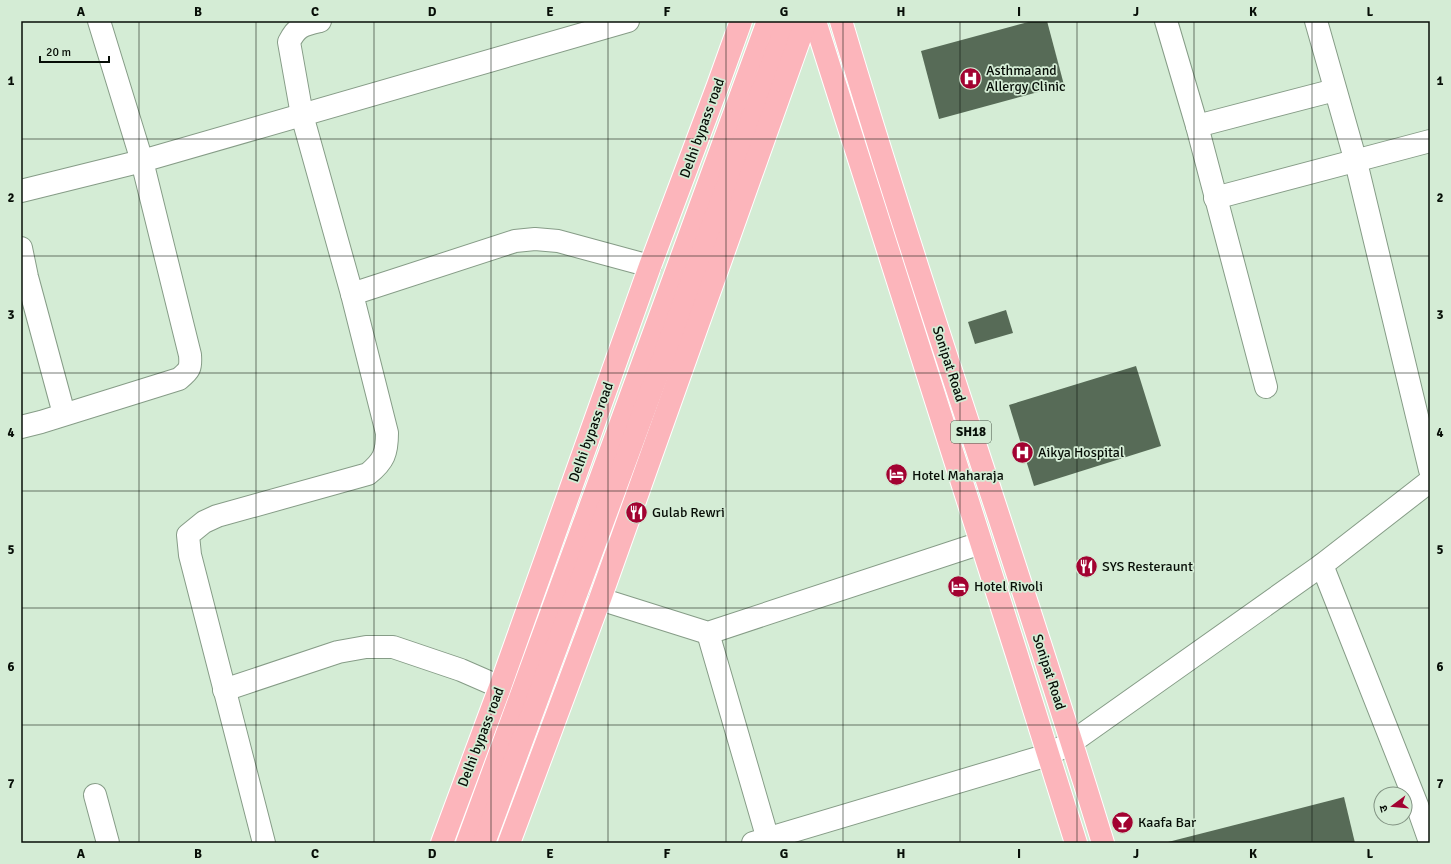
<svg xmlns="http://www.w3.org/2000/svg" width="1451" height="864" font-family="Signika,'Noto Sans Devanagari',sans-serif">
  <rect width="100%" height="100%" fill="#d4ecd5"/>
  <!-- building -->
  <g fill="#576b57">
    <path d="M1032,21H1047L1064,85L939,119L921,51Z"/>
    <path d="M1006,310L1013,333L975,344L968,322Z"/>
    <path d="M1136,366L1161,446L1034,486L1009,405Z"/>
    <path d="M1344,797L1355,843H1168V842Z"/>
  </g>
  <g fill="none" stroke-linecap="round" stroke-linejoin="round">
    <defs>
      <g id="minor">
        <path d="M320,21C303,25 297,26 289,42L302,115L352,294"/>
        <path d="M1166,21L1197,126L1266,387"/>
        <path d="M1316,21L1356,162L1430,470"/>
        <path d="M1197,126L1335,90"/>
        <path d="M21,191L142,161L628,21"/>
        <path d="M1215,198L1430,141"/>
        <path d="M21,248L27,277L64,414"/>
        <path d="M21,427L41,422L179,379C190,370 191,368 190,355L142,161L99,21"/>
        <path d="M1322,565L1417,805L1430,842"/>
        <path d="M600,599L708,633L981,543"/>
        <path d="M708,633L769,843"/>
        <path d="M224,690L338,652L366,647H393L461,670L500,687"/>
        <path d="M95,795L108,843"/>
        <path d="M264,843L190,555L188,535L204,522L217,516L368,474C384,461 387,453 387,433L352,294L515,241L535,239L558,241L650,266"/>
        <path d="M753,843L1048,755L1072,742L1322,565L1430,481"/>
      </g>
      <g id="major">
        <path d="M815,21L1016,652L1076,843"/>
        <path d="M841,21C923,297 1019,568 1103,843"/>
        <path d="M442,843L500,687L650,266L718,85L741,21"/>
        <path d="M467,843L768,21"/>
        <path d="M484,843L788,21"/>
        <path d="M509,843L600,599L806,21"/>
      </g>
    </defs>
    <!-- minor casing -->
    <use href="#minor" stroke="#869c87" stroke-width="24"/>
    <!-- major casing -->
    <use href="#major" stroke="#fff" stroke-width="24"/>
    <!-- minor -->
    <use href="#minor" stroke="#fff" stroke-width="22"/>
    <!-- major -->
    <use href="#major" stroke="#fcb5bb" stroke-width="22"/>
  </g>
  <!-- grid -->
  <path fill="none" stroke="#070e07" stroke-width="1" stroke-opacity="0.55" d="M139,21V843M256,21V843M374,21V843M491,21V843M608,21V843M726,21V843M843,21V843M960,21V843M1077,21V843M1194,21V843M1312,21V843M21,139H1430M21,256H1430M21,373H1430M21,491H1430M21,608H1430M21,725H1430"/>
  <!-- icons -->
  <defs>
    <symbol id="hospital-disc" viewBox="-11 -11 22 22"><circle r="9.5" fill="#a20231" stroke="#d4ecd5"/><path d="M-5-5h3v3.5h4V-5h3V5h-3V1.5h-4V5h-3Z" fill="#fff"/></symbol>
    <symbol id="hotel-disc" viewBox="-11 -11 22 22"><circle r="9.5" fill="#a20231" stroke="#d4ecd5"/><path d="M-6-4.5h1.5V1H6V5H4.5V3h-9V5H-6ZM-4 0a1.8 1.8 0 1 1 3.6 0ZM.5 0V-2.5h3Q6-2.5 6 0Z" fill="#fff"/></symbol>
    <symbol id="restaurant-disc" viewBox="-11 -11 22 22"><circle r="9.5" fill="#a20231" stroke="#d4ecd5"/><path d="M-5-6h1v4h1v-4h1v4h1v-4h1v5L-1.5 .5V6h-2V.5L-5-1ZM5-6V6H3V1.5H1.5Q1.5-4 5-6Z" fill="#fff"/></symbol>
    <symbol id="bar-disc" viewBox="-11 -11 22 22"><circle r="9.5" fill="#a20231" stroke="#d4ecd5"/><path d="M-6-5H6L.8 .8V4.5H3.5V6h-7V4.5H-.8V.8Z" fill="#fff"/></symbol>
  </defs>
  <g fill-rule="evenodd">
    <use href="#hospital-disc" x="958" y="66" width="25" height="25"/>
    <use href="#hospital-disc" x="1010" y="440" width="25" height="25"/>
    <use href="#hotel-disc" x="884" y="462" width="25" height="25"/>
    <use href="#restaurant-disc" x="624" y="500" width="25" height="25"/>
    <use href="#restaurant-disc" x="1074" y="554" width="25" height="25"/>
    <use href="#hotel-disc" x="946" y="574" width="25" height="25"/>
    <use href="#bar-disc" x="1110" y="810" width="25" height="25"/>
  </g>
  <g text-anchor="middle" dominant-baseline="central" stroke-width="3.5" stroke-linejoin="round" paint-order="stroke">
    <!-- shield labels -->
    <rect fill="#d4ecd5" stroke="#445145" stroke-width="1" x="951" y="421" width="40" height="22" rx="3"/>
    <g font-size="13" font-weight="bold" fill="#070e07">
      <text x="971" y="432">SH18</text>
    </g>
    <!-- poi labels -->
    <g font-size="14" fill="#070e07" stroke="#d4ecd5" text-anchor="start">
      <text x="986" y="70">Asthma and<tspan x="986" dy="16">Allergy Clinic</tspan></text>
      <text x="1038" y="452">Aikya Hospital</text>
      <text x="912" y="475">Hotel Maharaja</text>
      <text x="652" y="512">Gulab Rewri</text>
      <text x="1102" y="566">SYS Resteraunt</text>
      <text x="974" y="586">Hotel Rivoli</text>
      <text x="1138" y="822">Kaafa Bar</text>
    </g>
    <!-- street labels -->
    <g font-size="14" fill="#070e07" stroke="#d4ecd5">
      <text transform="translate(702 128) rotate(-70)">Delhi bypass road</text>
      <text transform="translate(949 364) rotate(72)">Sonipat Road</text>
      <text transform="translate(591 432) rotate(-70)">Delhi bypass road</text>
      <text transform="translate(1049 672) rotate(72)">Sonipat Road</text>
      <text transform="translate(481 737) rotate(-69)">Delhi bypass road</text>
    </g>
  </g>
  <!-- border -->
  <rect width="1451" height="864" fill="none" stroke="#d4ecd5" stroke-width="44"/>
  <!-- north arrow -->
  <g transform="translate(1393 806) rotate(254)"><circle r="19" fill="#d4ecd5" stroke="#829383"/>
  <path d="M0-3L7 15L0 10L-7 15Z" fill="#a20231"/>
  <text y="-6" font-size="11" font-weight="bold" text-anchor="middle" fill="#070e07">उ</text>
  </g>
  <!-- scale -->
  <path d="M40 56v6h69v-6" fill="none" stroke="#070e07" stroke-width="2"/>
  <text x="46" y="56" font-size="12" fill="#070e07" stroke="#d4ecd5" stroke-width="3" paint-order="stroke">20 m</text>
  <rect x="22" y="22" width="1407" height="820" fill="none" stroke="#070e07" stroke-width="1.5"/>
  <g font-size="13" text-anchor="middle" font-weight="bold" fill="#070e07">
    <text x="81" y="16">A</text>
    <text x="198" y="16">B</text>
    <text x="315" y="16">C</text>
    <text x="432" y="16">D</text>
    <text x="550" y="16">E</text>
    <text x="667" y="16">F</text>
    <text x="784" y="16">G</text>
    <text x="901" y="16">H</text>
    <text x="1019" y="16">I</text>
    <text x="1136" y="16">J</text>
    <text x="1253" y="16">K</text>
    <text x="1370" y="16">L</text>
    <text x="11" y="85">1</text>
    <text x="1440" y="85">1</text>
    <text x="11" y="202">2</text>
    <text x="1440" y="202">2</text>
    <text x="11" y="319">3</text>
    <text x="1440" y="319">3</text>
    <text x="11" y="437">4</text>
    <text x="1440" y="437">4</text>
    <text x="11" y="554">5</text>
    <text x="1440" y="554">5</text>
    <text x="11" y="671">6</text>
    <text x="1440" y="671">6</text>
    <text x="11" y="788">7</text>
    <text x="1440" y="788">7</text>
    <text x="81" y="858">A</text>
    <text x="198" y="858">B</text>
    <text x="315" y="858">C</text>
    <text x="432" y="858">D</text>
    <text x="550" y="858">E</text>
    <text x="667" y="858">F</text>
    <text x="784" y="858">G</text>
    <text x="901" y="858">H</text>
    <text x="1019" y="858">I</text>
    <text x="1136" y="858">J</text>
    <text x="1253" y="858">K</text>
    <text x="1370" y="858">L</text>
  </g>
</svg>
